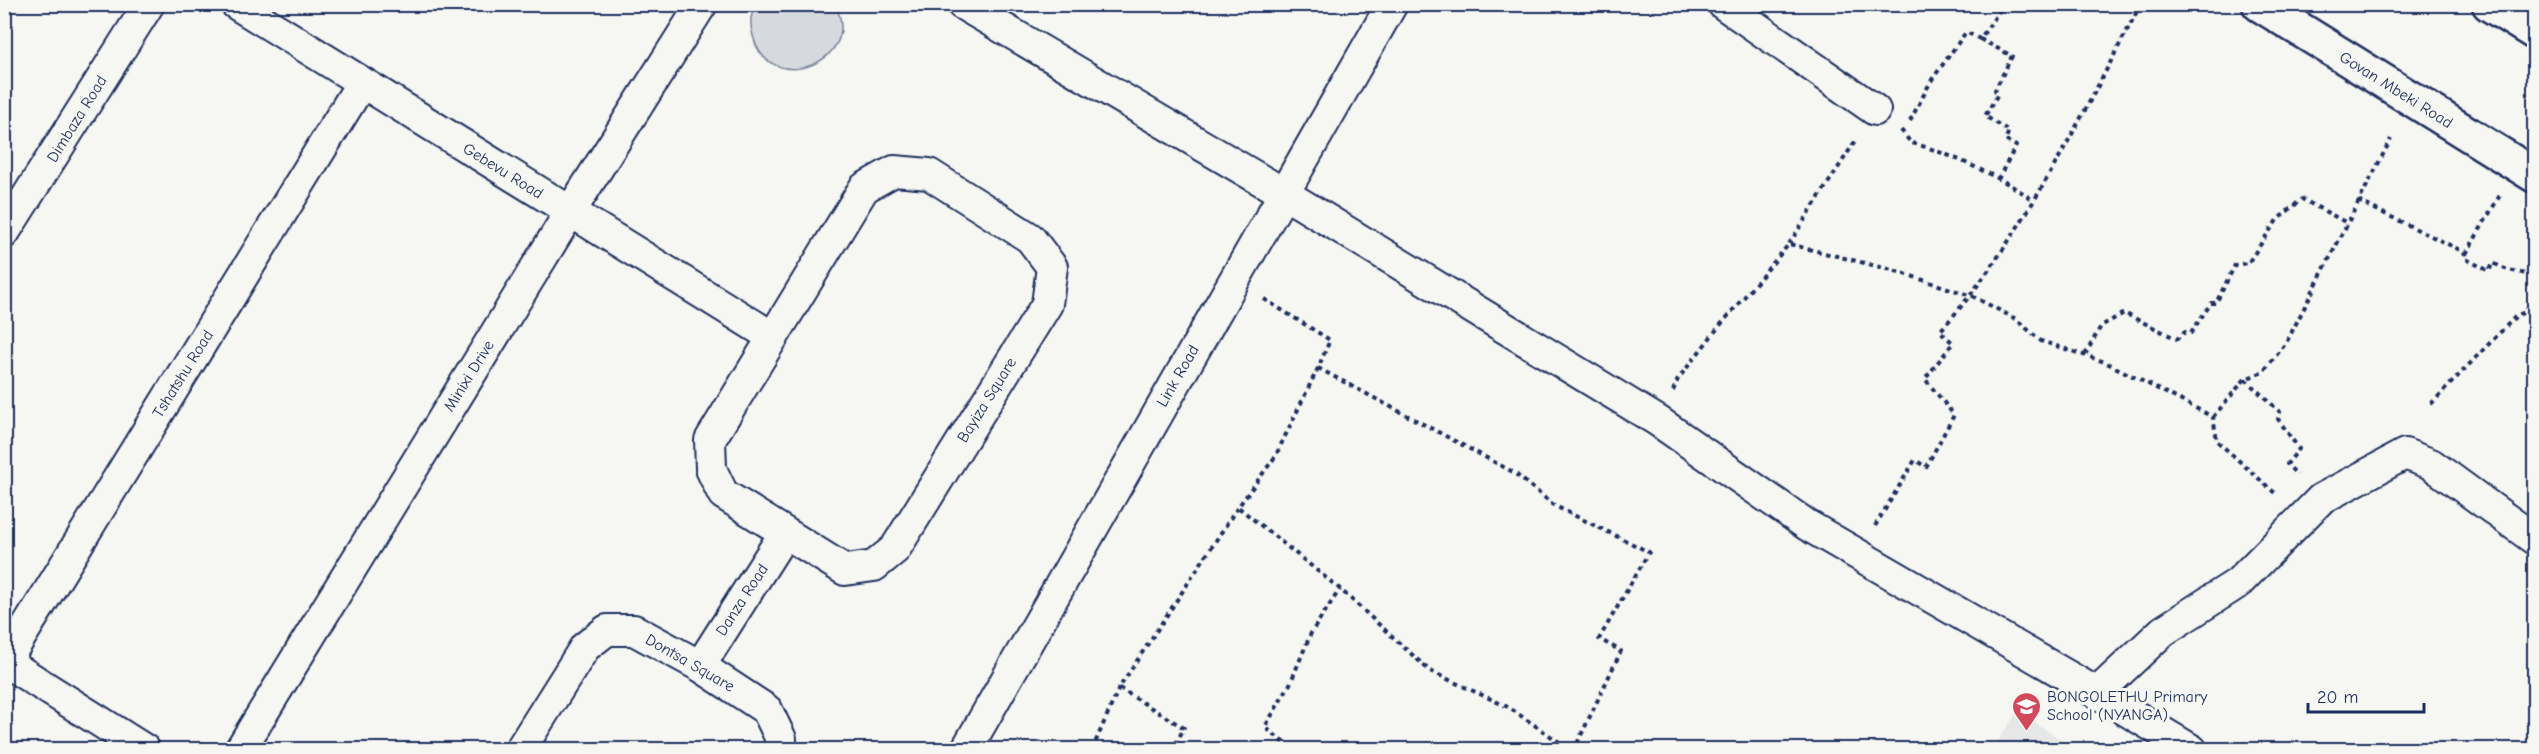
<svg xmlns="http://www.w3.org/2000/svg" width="2539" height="754" font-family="'Comic Neue',sans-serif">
  <rect width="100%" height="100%" fill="#f6f6f2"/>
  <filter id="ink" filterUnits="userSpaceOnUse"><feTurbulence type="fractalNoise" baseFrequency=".0167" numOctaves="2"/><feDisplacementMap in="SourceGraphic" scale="12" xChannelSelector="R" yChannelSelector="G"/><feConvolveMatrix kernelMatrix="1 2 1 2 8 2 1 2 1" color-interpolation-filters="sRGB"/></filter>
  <g filter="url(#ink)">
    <!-- built -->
    <path fill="#e6e7e7" d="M2017,712L2076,749H1993Z"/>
    <!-- green -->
    <path fill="#d6d9dd" stroke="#78849e" stroke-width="1.5" d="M835,5C866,61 768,99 753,36C750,26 750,14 756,5Z"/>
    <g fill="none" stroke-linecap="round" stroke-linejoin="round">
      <defs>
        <g id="minor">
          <path d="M236,4L771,336"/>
          <path d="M962,4L1283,193L1658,421L1807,525L2097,693L2163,631L2238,583L2321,499L2405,454L2431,464L2534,539"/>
          <path d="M1723,4L1875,110"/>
          <path d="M894,171L929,174L1030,238L1052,267L1047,304L895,549L874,566L845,570L723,494L711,469L710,440L864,188Z"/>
          <path d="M4,233L149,4"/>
          <path d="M4,661L145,750"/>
          <path d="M4,664L361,84"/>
          <path d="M700,666L784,534"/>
          <path d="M2097,693L2192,750"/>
          <path d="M240,750L570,212L702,4"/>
          <path d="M520,750L585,647L607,630H634L700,666L767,710L781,739L778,750"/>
          <path d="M966,750L1392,4"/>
        </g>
        <g id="secondary">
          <path d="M2259,4L2534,175"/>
          <path d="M2489,4L2534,32"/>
        </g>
      </defs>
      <!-- minor casing -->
      <use href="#minor" stroke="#1b2f5e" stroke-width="34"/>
      <!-- secondary casing -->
      <use href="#secondary" stroke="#1b2f5e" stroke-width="38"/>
      <!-- path -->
      <g stroke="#1b2f5e" stroke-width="4" stroke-dasharray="4.5 4.5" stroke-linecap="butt">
        <path d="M1980,39L2012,56L1995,90L1998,94L1985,116L2009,131L2005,140L2016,146L1998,179"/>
        <path d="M1910,121L1931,81L1966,32L1980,39L2004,4"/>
        <path d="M1901,130L1911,143C1937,148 2013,182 2032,200"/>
        <path d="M2358,201L2458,249L2466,254V259L2489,271L2493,263L2505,269L2534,276"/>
        <path d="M1789,244L1856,140"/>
        <path d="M2466,254L2500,195"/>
        <path d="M1264,299L1330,340L1318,368L1513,472L1555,506L1649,552L1599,639L1621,651L1574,750"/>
        <path d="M2085,355L2101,326L2124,313L2177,339L2185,332L2191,333L2211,303H2216L2235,265L2248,263L2277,220L2302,199L2347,223"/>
        <path d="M1318,368L1275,457L1238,507L1340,589L1430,671L1508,707L1571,750"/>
        <path d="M2245,379L2280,412L2278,419L2299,449L2287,464L2297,475"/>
        <path d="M1673,391L1678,379L1717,329L1789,244L1896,271L1972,296L2016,319L2041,341L2105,362L2213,417L2217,441L2277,495"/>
        <path d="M2431,404L2515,317L2526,311L2534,298"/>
        <path d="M2213,417L2245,379L2263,372L2286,343L2391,139"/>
        <path d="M1875,526L1915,460L1926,467L1954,415L1925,379L1953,343L1940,331C2021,242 2084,111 2141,4"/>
        <path d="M1119,688L1184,728L1175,745L1180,750"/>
        <path d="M1092,750L1119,688L1238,507"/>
        <path d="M1286,750L1287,745L1265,727L1290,684L1311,633L1340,589"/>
      </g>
      <!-- minor -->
      <use href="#minor" stroke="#f6f6f2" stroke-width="30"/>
      <!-- secondary -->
      <use href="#secondary" stroke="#f6f6f2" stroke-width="33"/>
    </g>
  </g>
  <!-- icons -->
  <defs>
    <symbol id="school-pin" viewBox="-11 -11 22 30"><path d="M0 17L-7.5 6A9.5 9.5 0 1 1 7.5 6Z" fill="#d1495b" stroke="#f6f6f2"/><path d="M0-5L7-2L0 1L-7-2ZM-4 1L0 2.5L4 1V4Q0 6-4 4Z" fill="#fff"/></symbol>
  </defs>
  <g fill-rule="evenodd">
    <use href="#school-pin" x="2010" y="690" width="33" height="45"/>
  </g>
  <g text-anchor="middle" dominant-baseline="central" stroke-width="6" stroke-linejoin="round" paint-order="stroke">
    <!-- street labels -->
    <g font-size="16" fill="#1b2f5e" stroke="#f6f6f2">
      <text transform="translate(2396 90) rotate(32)">Govan Mbeki Road</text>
      <text transform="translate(77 119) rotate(-58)">Dimbaza Road</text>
      <text transform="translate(503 171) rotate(32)">Gebevu Road</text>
      <text transform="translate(183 374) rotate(-58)">Tshatshu Road</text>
      <text transform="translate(469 376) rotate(-58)">Minixi Drive</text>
      <text transform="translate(1178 376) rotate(-60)">Link Road</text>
      <text transform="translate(987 400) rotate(-58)">Bayiza Square</text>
      <text transform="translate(742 600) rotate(-57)">Danza Road</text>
      <text transform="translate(690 663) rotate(30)">Dontsa Square</text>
    </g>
    <!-- poi labels -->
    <g font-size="16" fill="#1b2f5e" stroke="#f6f6f2" text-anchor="start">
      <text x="2047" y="697">BONGOLETHU Primary<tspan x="2047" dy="18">School (NYANGA)</tspan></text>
    </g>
  </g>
  <!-- margin -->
  <rect width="2539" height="754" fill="none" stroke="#f6f6f2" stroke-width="24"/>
  <rect x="12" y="12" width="2515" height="730" fill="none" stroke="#1b2f5e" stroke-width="2" filter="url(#ink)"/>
  <!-- scale -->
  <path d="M2308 703v9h116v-9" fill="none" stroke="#1b2f5e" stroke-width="3"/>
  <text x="2317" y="703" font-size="18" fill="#1b2f5e" stroke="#f6f6f2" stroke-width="4.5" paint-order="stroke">20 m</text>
</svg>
